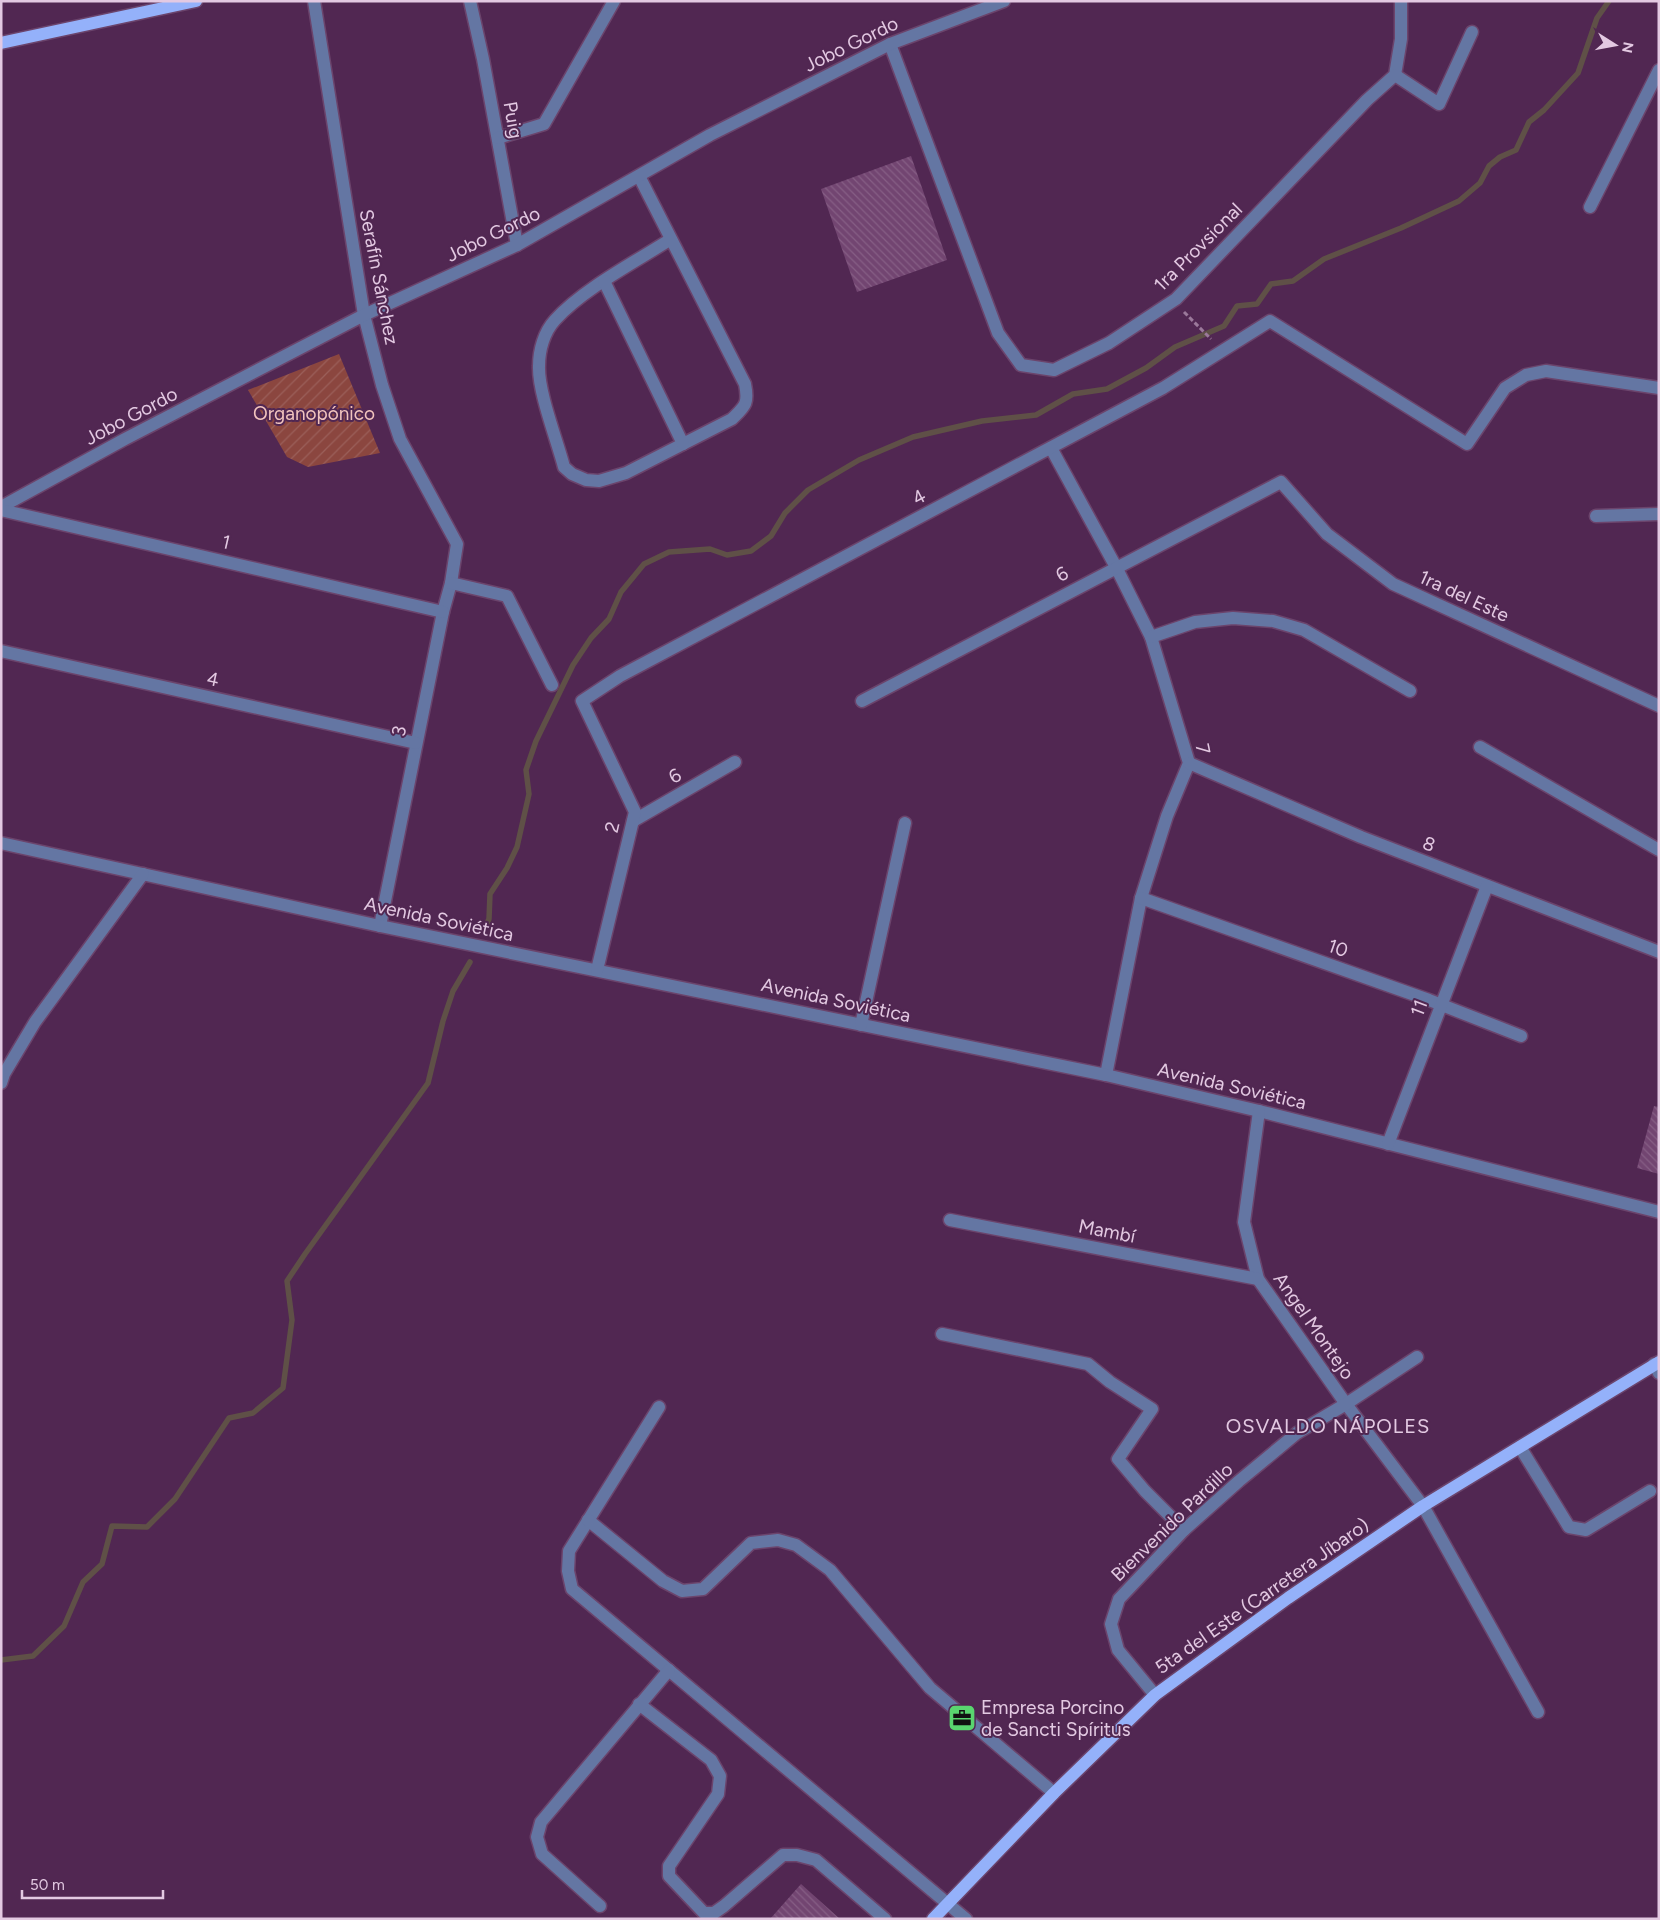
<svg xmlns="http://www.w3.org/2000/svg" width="1660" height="1920" font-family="Figtree,sans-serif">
  <defs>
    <pattern id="garden-furrows" width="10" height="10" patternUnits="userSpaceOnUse" patternTransform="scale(1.25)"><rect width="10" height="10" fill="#8b463f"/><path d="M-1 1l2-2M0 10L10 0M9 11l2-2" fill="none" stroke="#9b5f5a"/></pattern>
    <pattern id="building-back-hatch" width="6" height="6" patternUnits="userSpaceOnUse" patternTransform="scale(1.25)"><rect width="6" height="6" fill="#724571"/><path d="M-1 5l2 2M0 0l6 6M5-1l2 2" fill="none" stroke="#865e85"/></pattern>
  </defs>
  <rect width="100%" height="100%" fill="#512752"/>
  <!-- garden -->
  <path fill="url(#garden-furrows)" d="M339,354L380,453L308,467L287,457L248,390Z"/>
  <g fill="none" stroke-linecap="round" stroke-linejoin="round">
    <!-- stream -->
    <g stroke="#5f5047" stroke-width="5.5">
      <path d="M484,930L489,919L490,894L507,868L517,847L529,794L526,770L536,741L573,665L591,638L609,619L621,592L644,564L669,552L710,549L727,555L751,551L771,536L785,513L808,490L859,460L913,437L982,421L1036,415L1073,394L1107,389L1146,368L1175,347L1224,326L1237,306L1257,304L1271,284L1293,281L1324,259L1401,228L1459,201L1480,183L1489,166L1500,157L1516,150L1529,122L1544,110L1578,73L1597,18L1609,1"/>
      <path d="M1,1660L33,1656L64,1626L83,1582L102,1564L112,1526L147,1527L175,1499L229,1418L253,1413L283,1388L292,1320L287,1281L305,1254L428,1083L443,1021L453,991L470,962"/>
    </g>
  </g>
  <!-- building -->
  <g fill="url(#building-back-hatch)">
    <path d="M911,156L947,260L857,292L821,189Z"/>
    <path d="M1654,1106L1659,1107V1174L1637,1168Z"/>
    <path d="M801,1884L840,1919H770Z"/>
  </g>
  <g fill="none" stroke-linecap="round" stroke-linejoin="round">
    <defs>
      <g id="minor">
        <path d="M314,1L364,315L382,385L400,439L457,544L451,583L443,612L380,926"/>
        <path d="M470,1L483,59L517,245"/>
        <path d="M890,44L998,333L1021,365L1054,370L1109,343L1176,299L1367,100L1395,75L1401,39V1"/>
        <path d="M1395,75L1439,104L1472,32"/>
        <path d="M498,138L544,124L614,1"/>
        <path d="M639,176L745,384C749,404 745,406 732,419L626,473L599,481L586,480L572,474L564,467C557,440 538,392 539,366C539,350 544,332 555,320C583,289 635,262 671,239"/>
        <path d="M1590,207L1659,70"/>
        <path d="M604,281L683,444"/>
        <path d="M1051,448L1116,567L1151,637L1189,763L1167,816L1141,898L1106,1075"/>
        <path d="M1,507L125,439L364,315L517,245L710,135L890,44L1004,1"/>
        <path d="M1,510L443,612"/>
        <path d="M1596,516L1659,514"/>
        <path d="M451,583L507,596L552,685"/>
        <path d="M1151,637L1195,622L1233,618L1273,621L1304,630L1410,691"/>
        <path d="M1,651L416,743"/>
        <path d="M862,701L1281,482L1327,534L1393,584L1659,706"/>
        <path d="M1480,747L1659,850"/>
        <path d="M1189,763L1361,837L1659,952"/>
        <path d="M633,821L735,762"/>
        <path d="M1,843L380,926L1106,1075L1259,1111L1659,1212"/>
        <path d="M1141,898L1429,1000L1521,1036"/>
        <path d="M597,970L635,812L582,701L620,676L1163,388L1270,321L1467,444L1505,388L1526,375L1546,371L1659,388"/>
        <path d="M861,1025L905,823"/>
        <path d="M1,1083L4,1074L35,1022L143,874"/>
        <path d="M1259,1111L1244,1222L1258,1279L1346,1404L1423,1506L1538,1712"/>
        <path d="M1388,1144L1487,886"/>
        <path d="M950,1220L1258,1279"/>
        <path d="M942,1334L1088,1364L1110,1382L1152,1409L1118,1459L1145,1491L1184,1530"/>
        <path d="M1654,1364L1659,1373"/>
        <path d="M659,1407L569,1551L568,1571L572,1589L966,1919"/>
        <path d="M1520,1447L1569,1527L1586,1530L1650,1491"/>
        <path d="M588,1520L663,1581L682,1591L703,1589L751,1543L778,1540L796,1545L830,1570L930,1688L1054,1793"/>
        <path d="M1155,1695L1118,1650L1111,1624L1119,1599L1184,1530L1239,1481L1297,1433L1346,1404L1417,1357"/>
        <path d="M639,1704L711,1760L720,1776L718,1794L669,1866V1876L704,1913H714L724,1906L783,1855H797L816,1860L885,1919"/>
        <path d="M600,1906L542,1854L537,1837L541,1822L669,1670"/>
      </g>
      <g id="major">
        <path d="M1,43L196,1"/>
        <path d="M933,1919L1054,1793L1155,1695L1288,1598L1423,1506L1659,1362"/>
      </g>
    </defs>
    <!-- minor casing -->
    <use href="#minor" stroke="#6b446c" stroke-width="15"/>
    <!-- major casing -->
    <use href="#major" stroke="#6b446c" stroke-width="15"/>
    <!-- path -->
    <path stroke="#9b799b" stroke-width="3" stroke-dasharray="5 2.5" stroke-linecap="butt" d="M1184,312L1211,339"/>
    <!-- minor -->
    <use href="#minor" stroke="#6476a3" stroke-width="12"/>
    <!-- major -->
    <use href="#major" stroke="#94b1fa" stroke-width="12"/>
  </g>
  <!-- icons -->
  <defs>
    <symbol id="office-square" viewBox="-11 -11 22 22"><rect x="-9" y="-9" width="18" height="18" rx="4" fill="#59d56f" stroke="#512752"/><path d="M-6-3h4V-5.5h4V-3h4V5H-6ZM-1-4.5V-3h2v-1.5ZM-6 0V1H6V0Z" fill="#111"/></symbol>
  </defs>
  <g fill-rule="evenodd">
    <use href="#office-square" x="946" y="1702" width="32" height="32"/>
  </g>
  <g text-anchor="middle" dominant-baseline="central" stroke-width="4" stroke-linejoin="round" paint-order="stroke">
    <!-- street labels -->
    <g font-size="19" fill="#e3c9e2" stroke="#512752">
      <text transform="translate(851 44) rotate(-26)">Jobo Gordo</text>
      <text transform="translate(513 120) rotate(80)">Puig</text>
      <text transform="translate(493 234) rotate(-26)">Jobo Gordo</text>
      <text transform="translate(1198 247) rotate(-45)">1ra Provsional</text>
      <text transform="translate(379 277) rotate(79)">Serafín Sánchez</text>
      <text transform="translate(131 416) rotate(-28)">Jobo Gordo</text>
      <text transform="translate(919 497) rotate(-28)">4</text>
      <text transform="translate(226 542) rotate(13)">1</text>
      <text transform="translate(1062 574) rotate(-28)">6</text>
      <text transform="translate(1464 596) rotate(25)">1ra del Este</text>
      <text transform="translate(213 679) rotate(12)">4</text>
      <text transform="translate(399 731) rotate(-78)">3</text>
      <text transform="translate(1203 749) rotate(78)">7</text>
      <text transform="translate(675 776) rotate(-30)">6</text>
      <text transform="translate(612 827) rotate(-77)">2</text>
      <text transform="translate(1429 844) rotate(21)">8</text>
      <text transform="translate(439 919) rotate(12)">Avenida Soviética</text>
      <text transform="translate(1338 948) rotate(19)">10</text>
      <text transform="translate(836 1000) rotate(12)">Avenida Soviética</text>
      <text transform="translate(1419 1008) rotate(-69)">11</text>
      <text transform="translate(1232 1086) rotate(13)">Avenida Soviética</text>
      <text transform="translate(1107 1231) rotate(11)">Mambí</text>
      <text transform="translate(1314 1326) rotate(55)">Angel Montejo</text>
      <text transform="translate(1172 1522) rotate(-44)">Bienvenido Pardillo</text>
      <text transform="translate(1262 1596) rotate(-35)">5ta del Este (Carretera Jíbaro)</text>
    </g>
    <!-- park labels -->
    <g font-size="19" fill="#f2c4be" stroke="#512752">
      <text x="314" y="413">Organopónico</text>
    </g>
    <!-- poi labels -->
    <g font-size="19" fill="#e3c9e2" stroke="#512752" text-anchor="start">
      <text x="981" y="1707">Empresa Porcino<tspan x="981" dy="22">de Sancti Spíritus</tspan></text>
    </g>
    <!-- neighbourhood labels -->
    <g font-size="20" letter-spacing="1" fill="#e3c9e2" stroke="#512752">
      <text x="1328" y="1426">OSVALDO NÁPOLES</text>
    </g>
  </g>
  <!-- border -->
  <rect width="1660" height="1920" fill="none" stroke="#e3c9e2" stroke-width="5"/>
  <!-- north arrow -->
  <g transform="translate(1615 45) rotate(101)" stroke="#512752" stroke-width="4" paint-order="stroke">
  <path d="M0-4L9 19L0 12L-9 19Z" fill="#e3c9e2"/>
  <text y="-8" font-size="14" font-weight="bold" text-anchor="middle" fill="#e3c9e2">N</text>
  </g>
  <!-- scale -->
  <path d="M22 1890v8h141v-8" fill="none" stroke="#e3c9e2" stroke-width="2.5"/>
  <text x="30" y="1890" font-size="15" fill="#e3c9e2" stroke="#512752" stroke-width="4" paint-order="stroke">50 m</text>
</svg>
